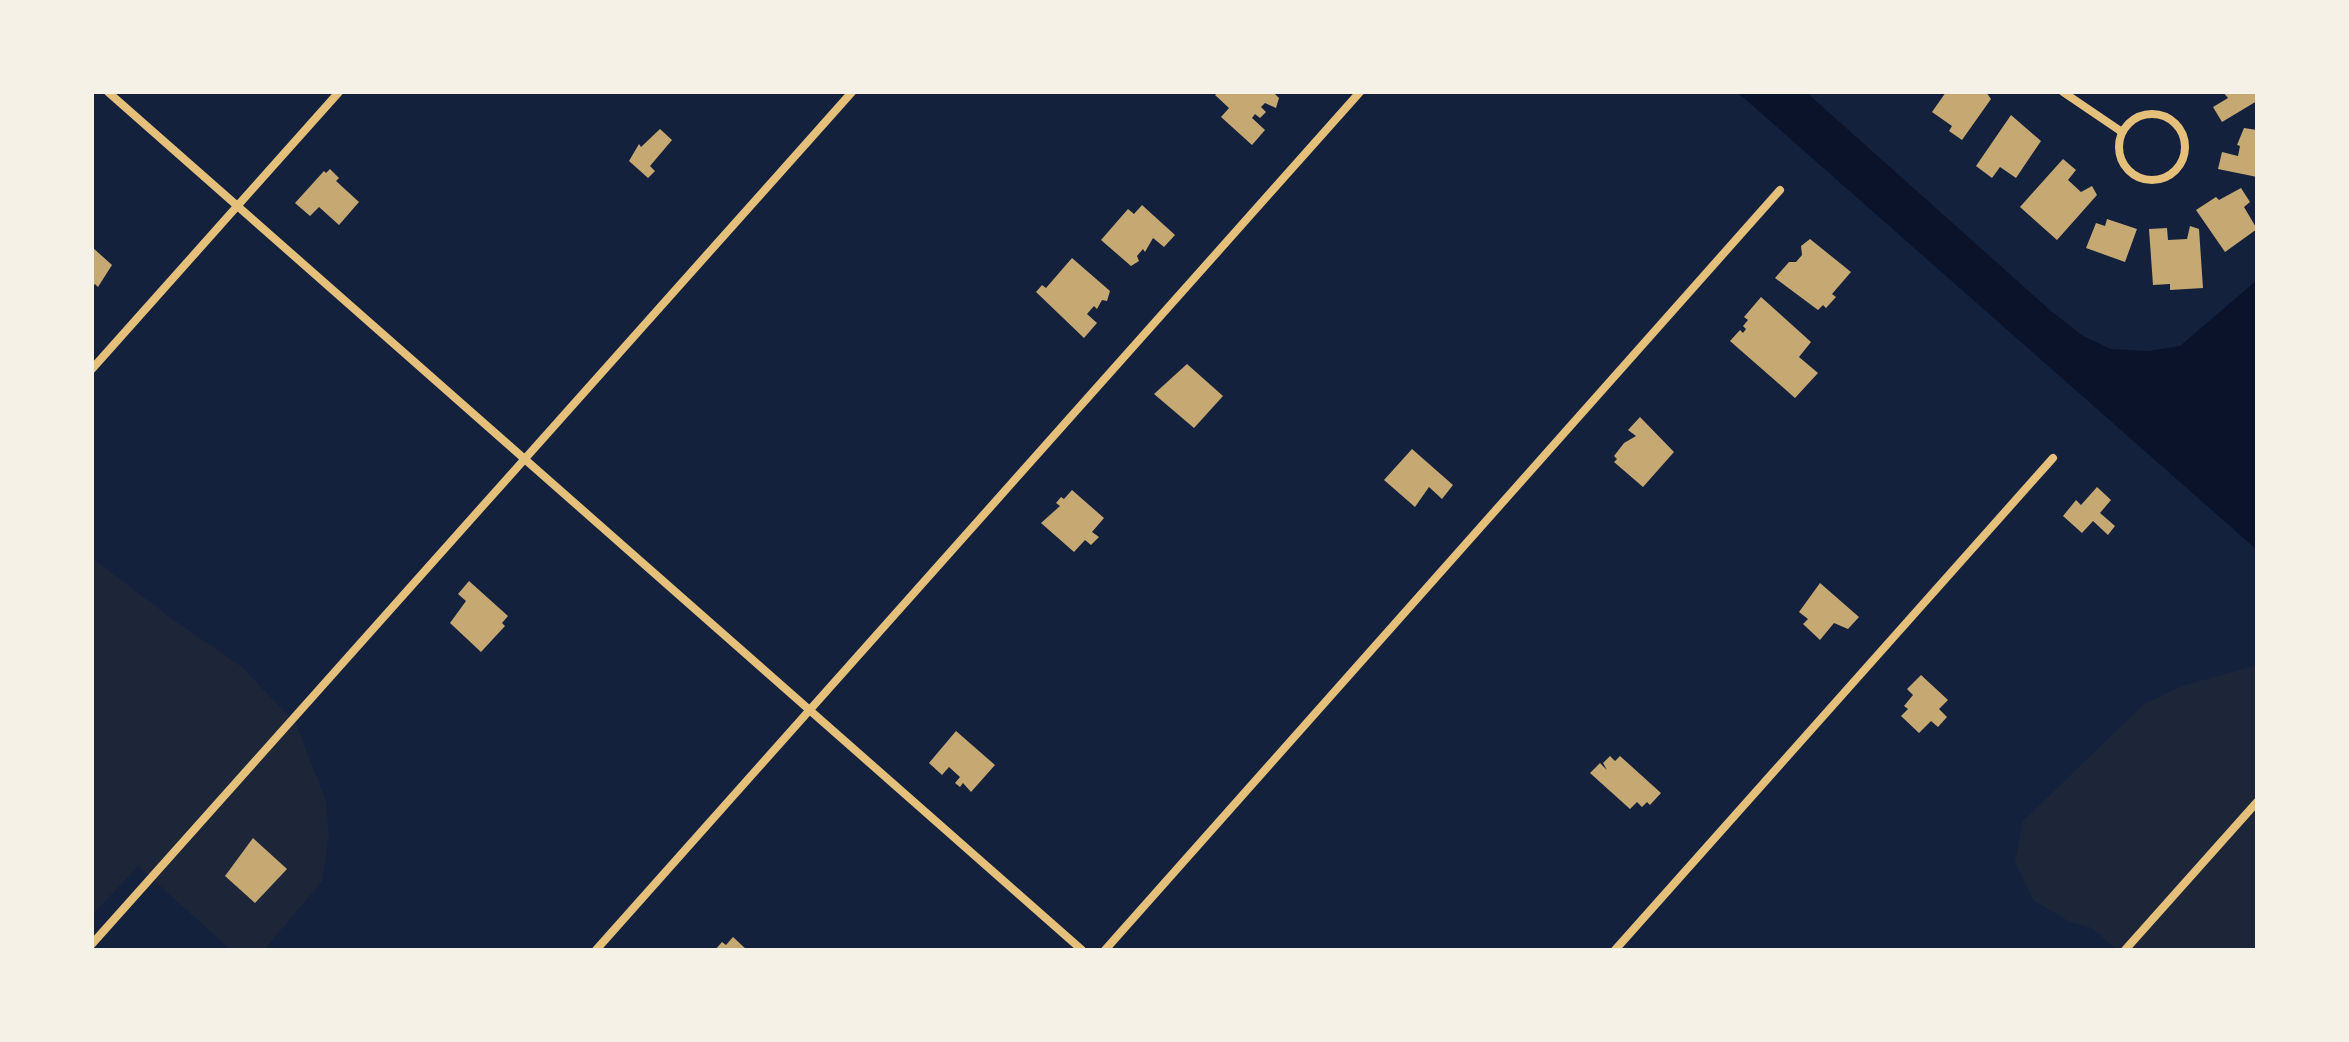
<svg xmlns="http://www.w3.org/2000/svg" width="2349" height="1042" font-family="Ubuntu,sans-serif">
  <rect width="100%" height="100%" fill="#14213d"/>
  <!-- green -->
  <g fill="#1d2539">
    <path d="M92,558L172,619L242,667L296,724L326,801L329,835L322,881L264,950H231L138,866L92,915Z"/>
    <path d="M2257,665V950H2117L2092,928L2070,922L2033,900L2015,862L2023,821L2144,704L2182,686Z"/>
  </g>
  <!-- water -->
  <path fill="#0b132b" d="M1737,92H1806L2051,311L2083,336L2111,349L2148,351L2180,346L2257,280V550Z"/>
  <!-- building -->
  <g fill="#c6a872">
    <path d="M1218,92H1273L1279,98L1276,108L1265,103L1261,107L1266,112L1260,118L1255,114L1252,118L1265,130L1252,145L1221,117L1229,108L1215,95Z"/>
    <path d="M1946,92H1986L1991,99L1962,140L1949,131L1952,126L1932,112Z"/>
    <path d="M2223,92H2257V101L2222,122L2213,107L2228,98Z"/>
    <path d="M2011,115L2041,141L2016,178L2000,167L1992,178L1976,166Z"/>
    <path d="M2244,128L2257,130V177L2218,169L2222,152L2238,156L2240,146L2237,145Z"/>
    <path d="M660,129L672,140L650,166L655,171L648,178L629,161L639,144L641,147Z"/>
    <path d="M2063,159L2076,170L2068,180L2081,192L2092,186L2097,195L2057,240L2020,207Z"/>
    <path d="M330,169L339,178L336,181L359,202L339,225L319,207L310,216L295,203L324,171L326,173Z"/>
    <path d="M2241,188L2250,202L2244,207L2257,229L2225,252L2196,210L2216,197L2219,200Z"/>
    <path d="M1142,205L1175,235L1164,247L1153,238L1145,252L1143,249L1137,256L1139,261L1131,266L1101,240L1128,209L1134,214Z"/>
    <path d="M2107,219L2137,229L2125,262L2086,248L2096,223L2105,226Z"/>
    <path d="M2190,226L2199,229L2203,288L2170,290V284L2153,285L2149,229L2167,228L2168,240L2187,239Z"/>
    <path d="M1810,239L1851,272L1832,294L1836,297L1826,308L1823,305L1818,310L1775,278L1789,262H1796L1802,255L1801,246Z"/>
    <path d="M92,247L112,265L98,287L95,284L92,287Z"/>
    <path d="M1072,258L1110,291L1107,301L1102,300L1097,309L1094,306L1087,314L1097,323L1084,338L1036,292L1042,285L1046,288Z"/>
    <path d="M1761,297L1811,342L1799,357L1818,373L1795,398L1730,341L1740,330L1743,333L1746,329L1743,326L1748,320L1744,317Z"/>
    <path d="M1187,364L1223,396L1194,428L1154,394Z"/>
    <path d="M1640,417L1674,452L1643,487L1614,462L1617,459L1614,456L1624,443L1636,436L1628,430Z"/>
    <path d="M1412,449L1453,485L1442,499L1429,487L1415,507L1384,480Z"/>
    <path d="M2097,487L2111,500L2100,513L2115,526L2108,535L2093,521L2082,533L2063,516L2076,500L2081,505Z"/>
    <path d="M1072,490L1104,518L1092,532L1099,537L1091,545L1085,540L1074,552L1041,523L1060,506L1056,503L1061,497L1064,499Z"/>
    <path d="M469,581L508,616L502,623L505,626L481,652L450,623L466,601L458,594Z"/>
    <path d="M1820,583L1859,617L1848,629L1834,623L1820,640L1803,624L1808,619L1799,612Z"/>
    <path d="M1921,675L1948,700L1939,709L1947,717L1938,727L1931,721L1919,733L1901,716L1908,709L1904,706L1913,695L1907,689Z"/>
    <path d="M956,731L995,765L971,792L963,783L960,787L955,783L960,777L949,767L942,775L929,763Z"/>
    <path d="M1610,756L1615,761L1620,756L1661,793L1650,805L1647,802L1642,807L1637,802L1630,809L1590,773L1600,763L1607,770L1603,763Z"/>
    <path d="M253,838L287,869L255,903L225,876Z"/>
    <path d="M733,937L747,950H715L722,942L726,945Z"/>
  </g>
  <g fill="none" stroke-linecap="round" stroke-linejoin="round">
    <!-- minor -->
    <g stroke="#e5c07b" stroke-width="8">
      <path d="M108,92L1082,950"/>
      <path d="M2063,92L2122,132"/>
      <circle cx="2152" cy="147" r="33"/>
      <path d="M92,369L339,92"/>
      <path d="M92,944L852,92"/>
      <path d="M596,950L1360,92"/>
      <path d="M1105,950L1780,190"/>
      <path d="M1615,950L2053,458"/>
      <path d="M2125,950L2257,802"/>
    </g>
  </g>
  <!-- border -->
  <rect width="2349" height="1042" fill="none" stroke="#f6f1e7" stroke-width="188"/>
</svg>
